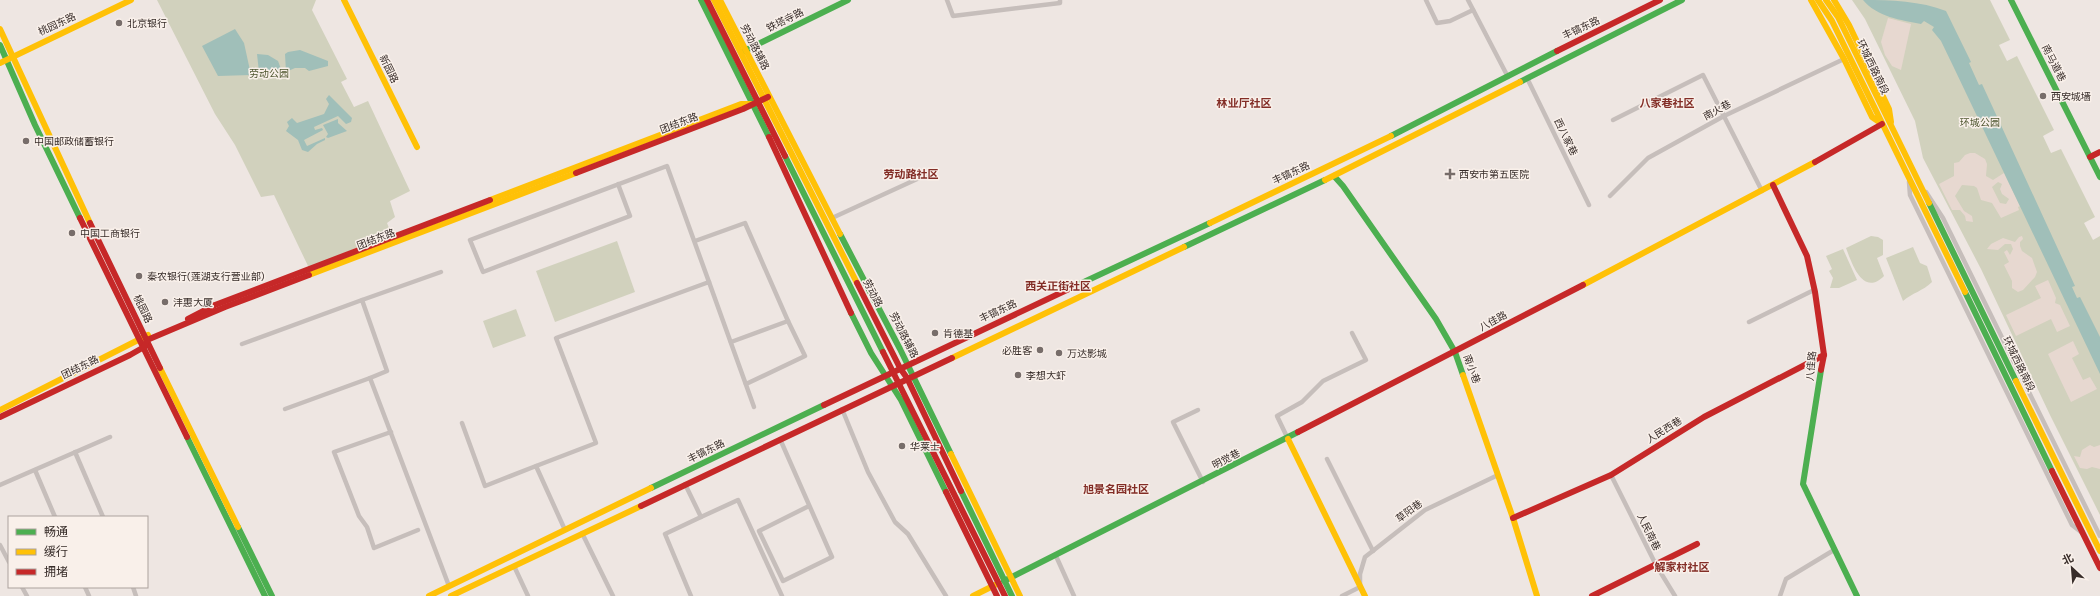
<svg xmlns="http://www.w3.org/2000/svg" width="2100" height="596" font-family="'DM Sans','Noto Sans SC',sans-serif">
  <rect width="100%" height="100%" fill="#eee6e2"/>
  <!-- green -->
  <g fill="#d1d1bd">
    <path d="M157,0H316L312,10L347,79L341,82L354,107L368,101L410,191L390,201L395,217L387,223L391,233L309,268L274,195L261,197L235,145L215,114Z"/>
    <path d="M1852,0H1990L2010,40L1999,45L2007,61L2017,56L2054,130L2043,136L2051,153L2061,149L2095,217L2084,223L2093,240L2100,236V515L2050,415L1981,269L1923,158L1915,121L1865,19Z"/>
    <path d="M1871,236L1878,237L1883,240V255L1877,258L1884,276C1863,297 1852,264 1846,248Z"/>
    <path d="M617,241L635,292L555,322L536,271Z"/>
    <path d="M1913,247L1920,263L1927,266L1932,282C1923,291 1912,293 1903,301L1886,258Z"/>
    <path d="M1843,249L1857,280L1839,288H1830L1833,278L1829,271L1832,269L1826,256Z"/>
    <path d="M516,309L526,336L493,348L483,321Z"/>
  </g>
  <!-- plaza -->
  <g fill="#e7d8d0" fill-rule="evenodd">
    <path d="M1888,18L1911,24L1901,70L1892,66L1885,55L1881,42Z"/>
    <path d="M1970,153H1975L1985,159L1987,164L1986,176L1993,180L2004,173L2020,206L2018,207L2019,210L2001,218L1992,203L1981,200L1977,188L1974,186L1962,185L1955,196L1964,211L1972,216L1973,222L1966,221L1965,216L1960,210H1952L1939,184L1954,176V163L1959,162L1965,155ZM1998,182L2002,184L2000,189L2002,194L2009,199L2006,204L2000,203L1992,187Z"/>
    <path d="M2022,236L2023,239L2020,242V246L2022,251L2032,258L2037,272L2035,277L2023,290L2018,292L2012,288V281L2004,265L2009,262L2004,252L2007,250L2010,255L2013,249L2011,244H2005L1998,250L1987,249L1991,244L2003,238L2015,242L2019,237Z"/>
    <path d="M2048,280L2056,298L2055,303L2060,305L2070,326L2057,332L2051,319L2016,336L2006,315L2041,298L2035,286Z"/>
    <path d="M2073,341L2079,354L2072,358L2083,380L2090,377L2097,389L2071,402L2048,354Z"/>
    <path d="M2090,445L2094,447L2100,445V469L2092,467L2087,469L2080,468L2074,456L2080,457L2082,450Z"/>
  </g>
  <!-- water -->
  <g fill="#a0bfb9">
    <path d="M1863,0C1891,0 1921,1 1946,11L1971,62L1969,63L1979,85L1982,84L2075,286L2072,287L2077,298L2080,297L2100,337V374L1955,70L1941,41L1932,30L1934,27L1924,21L1921,24C1901,20 1877,17 1863,0Z"/>
    <path d="M235,29L244,43L251,75L218,76L202,46Z"/>
    <path d="M300,50L328,61V66L309,71L305,68H295L286,72L285,54L288,52Z"/>
    <path d="M257,54L268,55L278,61L281,69L277,75L259,72Z"/>
    <path d="M329,95L352,118L351,122L346,124L338,116L314,127L315,130L322,128L323,130L304,140L307,146L325,138V140L317,144L308,152L302,150L298,140L286,131L289,126L287,122L292,118L297,123L324,114L329,104L326,99Z"/>
    <path d="M338,119V123L347,131L328,138L326,137L328,134L323,125Z"/>
  </g>
  <g fill="none" stroke-linecap="round" stroke-linejoin="round">
    <!-- street -->
    <g stroke="#c6bebb" stroke-width="4.5">
      <path d="M947,0L953,16L1060,3V0"/>
      <path d="M1426,0L1437,23L1450,21L1473,10"/>
      <path d="M1468,0L1508,77"/>
      <path d="M1527,78L1589,205"/>
      <path d="M1613,120L1703,75L1762,191"/>
      <path d="M1909,182L1910,195L2072,525L2081,532"/>
      <path d="M618,184L630,216L483,272L470,240L667,166L709,282"/>
      <path d="M1926,192L1943,218L2100,536"/>
      <path d="M1610,196L1648,158L1724,116L1844,59"/>
      <path d="M832,218L928,174"/>
      <path d="M695,241L745,223L788,321L731,342"/>
      <path d="M362,300L441,272"/>
      <path d="M1749,322L1814,290"/>
      <path d="M242,344L362,300L387,371L370,378L449,586"/>
      <path d="M746,384L805,356L788,321"/>
      <path d="M285,409L370,378"/>
      <path d="M842,409L868,472L895,522L908,534L946,596"/>
      <path d="M1198,410L1173,422L1203,482"/>
      <path d="M462,423L485,486L536,466L565,530"/>
      <path d="M391,432L334,452L359,516L367,527L374,548L418,530"/>
      <path d="M780,439L832,557L783,581L759,531L809,506"/>
      <path d="M1288,439L1277,416L1302,402L1323,381L1366,360L1352,333"/>
      <path d="M75,452L103,517"/>
      <path d="M1327,459L1373,551"/>
      <path d="M536,466L596,443L556,338L709,282L754,407"/>
      <path d="M35,470L55,517"/>
      <path d="M1611,475L1656,565L1675,596"/>
      <path d="M685,484L701,517L738,500L782,596"/>
      <path d="M0,485L110,437"/>
      <path d="M582,533L613,596"/>
      <path d="M0,545L9,562"/>
      <path d="M1056,556L1074,596"/>
      <path d="M514,566L528,596"/>
      <path d="M22,587L27,596"/>
      <path d="M85,587L89,596"/>
      <path d="M133,587L136,596"/>
      <path d="M691,596L665,534L701,517"/>
      <path d="M1342,596L1360,587V574L1365,557L1425,510L1498,475"/>
      <path d="M1780,596L1786,579L1834,550"/>
    </g>
    <!-- fast -->
    <g stroke="#4caf50" stroke-width="6">
      <path d="M701,0L769,137"/>
      <path d="M2011,0L2100,177"/>
      <path d="M0,45L35,125L80,218"/>
      <path d="M742,52L848,0"/>
      <path d="M1520,82L1682,0"/>
      <path d="M1391,136L1557,51"/>
      <path d="M785,156L883,352"/>
      <path d="M1334,176L1343,186L1436,319L1455,352L1463,375"/>
      <path d="M1929,203L2016,381"/>
      <path d="M840,234L900,349L951,454"/>
      <path d="M1184,247L1325,180"/>
      <path d="M1071,288L1210,223"/>
      <path d="M1965,292L2052,471"/>
      <path d="M851,313L871,353L901,400L946,492"/>
      <path d="M1821,370L1803,484L1857,596"/>
      <path d="M187,437L265,596"/>
      <path d="M651,488L824,405"/>
      <path d="M961,491L1012,596"/>
      <path d="M238,527L272,596"/>
      <path d="M1004,581L1298,432"/>
    </g>
    <!-- slow -->
    <g stroke="#ffc107" stroke-width="6">
      <path d="M344,0L417,147"/>
      <path d="M714,0L857,283"/>
      <path d="M720,0L840,234"/>
      <path d="M1811,0L1844,59L1872,117L1882,124"/>
      <path d="M1818,0L1832,21L1965,292"/>
      <path d="M1826,0L1838,17L1929,203"/>
      <path d="M1834,0L1849,25L1889,109L1891,122"/>
      <path d="M0,29L90,223"/>
      <path d="M0,63L131,0"/>
      <path d="M1325,180L1520,82"/>
      <path d="M490,200L741,104H751"/>
      <path d="M1210,223L1391,136"/>
      <path d="M309,275L576,173"/>
      <path d="M1583,285L1815,162"/>
      <path d="M952,358L1184,247"/>
      <path d="M160,368L238,527"/>
      <path d="M1463,375L1513,518L1537,596"/>
      <path d="M2016,381L2100,551"/>
      <path d="M0,410L148,335"/>
      <path d="M1288,439L1365,596"/>
      <path d="M951,454L1020,596"/>
      <path d="M429,596L651,488"/>
      <path d="M451,596L641,506"/>
      <path d="M973,596L995,585"/>
    </g>
    <!-- jam -->
    <g stroke="#c62828" stroke-width="6">
      <path d="M707,0L785,156"/>
      <path d="M1557,51L1660,0"/>
      <path d="M769,137L851,313"/>
      <path d="M2090,157L2100,152"/>
      <path d="M1815,162L1882,124"/>
      <path d="M576,173L743,109L768,97"/>
      <path d="M1773,185L1807,256L1815,292L1824,355L1821,370"/>
      <path d="M80,218L187,437"/>
      <path d="M90,223L160,368"/>
      <path d="M857,283L900,368L907,378L961,491"/>
      <path d="M188,319L215,305L490,200"/>
      <path d="M883,352L1005,596"/>
      <path d="M824,405L1071,288"/>
      <path d="M0,417L130,355L144,347L147,340L225,307L309,275"/>
      <path d="M1298,432L1583,285"/>
      <path d="M2052,471L2100,568"/>
      <path d="M946,492L997,596"/>
      <path d="M641,506L952,358"/>
      <path d="M1513,518L1611,475L1704,417L1824,355"/>
      <path d="M1592,596L1697,544"/>
    </g>
  </g>
  <!-- markers -->
  <g fill="#776d6a" stroke="#f9f0ea" stroke-width="1.5">
    <circle cx="119" cy="23" r="4"/>
    <circle cx="2043" cy="96" r="4"/>
    <circle cx="26" cy="141" r="4"/>
    <path d="M1448 168h4v4h4v4h-4v4h-4v-4h-4v-4h4z"/>
    <circle cx="72" cy="233" r="4"/>
    <circle cx="139" cy="276" r="4"/>
    <circle cx="165" cy="302" r="4"/>
    <circle cx="935" cy="333" r="4"/>
    <circle cx="1040" cy="350" r="4"/>
    <circle cx="1059" cy="353" r="4"/>
    <circle cx="1018" cy="375" r="4"/>
    <circle cx="902" cy="446" r="4"/>
  </g>
  <g text-anchor="middle" dominant-baseline="central" stroke-width="3" stroke-linejoin="round" paint-order="stroke">
    <!-- street labels -->
    <g font-size="10" fill="#372c29" stroke="#f9f0ea">
      <text transform="translate(785 20) rotate(-26)">铁塔寺路</text>
      <text transform="translate(57 24) rotate(-25)">桃园东路</text>
      <text transform="translate(1581 28) rotate(-25)">丰镐东路</text>
      <text transform="translate(755 47) rotate(63)">劳动路辅路</text>
      <text transform="translate(2054 63) rotate(63)">南马道巷</text>
      <text transform="translate(1873 67) rotate(64)">环城西路南段</text>
      <text transform="translate(389 69) rotate(64)">新园路</text>
      <text transform="translate(1717 110) rotate(-28)">南火巷</text>
      <text transform="translate(679 123) rotate(-21)">团结东路</text>
      <text transform="translate(1566 137) rotate(64)">西八家巷</text>
      <text transform="translate(1291 173) rotate(-25)">丰镐东路</text>
      <text transform="translate(376 239) rotate(-21)">团结东路</text>
      <text transform="translate(873 293) rotate(63)">劳动路</text>
      <text transform="translate(143 309) rotate(64)">桃园路</text>
      <text transform="translate(998 311) rotate(-25)">丰镐东路</text>
      <text transform="translate(1493 321) rotate(-28)">八佳路</text>
      <text transform="translate(904 335) rotate(63)">劳动路辅路</text>
      <text transform="translate(2019 364) rotate(64)">环城西路南段</text>
      <text transform="translate(1811 366) rotate(-85)">八佳路</text>
      <text transform="translate(80 367) rotate(-26)">团结东路</text>
      <text transform="translate(1472 369) rotate(70)">南小巷</text>
      <text transform="translate(1664 430) rotate(-32)">人民西巷</text>
      <text transform="translate(706 451) rotate(-26)">丰镐东路</text>
      <text transform="translate(1226 459) rotate(-27)">明觉巷</text>
      <text transform="translate(1409 511) rotate(-36)">草阳巷</text>
      <text transform="translate(1649 532) rotate(64)">人民南巷</text>
    </g>
    <!-- poi labels -->
    <g font-size="10" fill="#372c29" stroke="#f9f0ea" text-anchor="start">
      <text x="127" y="23">北京银行</text>
      <text x="2051" y="96">西安城墙</text>
      <text x="34" y="141">中国邮政储蓄银行</text>
      <text x="1459" y="174">西安市第五医院</text>
      <text x="80" y="233">中国工商银行</text>
      <text x="147" y="276">秦农银行(莲湖支行营业部)</text>
      <text x="173" y="302">沣惠大厦</text>
      <text x="943" y="333">肯德基</text>
      <text x="1032" y="350" text-anchor="end">必胜客</text>
      <text x="1067" y="353">万达影城</text>
      <text x="1026" y="375">李想大虾</text>
      <text x="910" y="446">华莱士</text>
    </g>
    <!-- park labels -->
    <g font-size="10" fill="#4d552e" stroke="#f9f0ea">
      <text x="269" y="73">劳动公园</text>
      <text x="1980" y="122">环城公园</text>
    </g>
    <!-- neighbourhood labels -->
    <g font-size="11" font-weight="bold" fill="#832d26" stroke="#f9f0ea">
      <text x="1244" y="103">林业厅社区</text>
      <text x="1667" y="103">八家巷社区</text>
      <text x="911" y="174">劳动路社区</text>
      <text x="1058" y="286">西关正街社区</text>
      <text x="1116" y="489">旭景名园社区</text>
      <text x="1682" y="567">解家村社区</text>
    </g>
  </g>
  <!-- legend -->
  <rect x="8" y="516" width="140" height="72" fill="#f9f0ea" stroke="#aba29d"/>
  <rect x="16" y="529" width="20" height="6" fill="#4caf50" stroke="#aba29d"/>
  <text x="44" y="536" font-size="12" fill="#372c29">畅通</text>
  <rect x="16" y="549" width="20" height="6" fill="#ffc107" stroke="#aba29d"/>
  <text x="44" y="556" font-size="12" fill="#372c29">缓行</text>
  <rect x="16" y="569" width="20" height="6" fill="#c62828" stroke="#aba29d"/>
  <text x="44" y="576" font-size="12" fill="#372c29">拥堵</text>
  <!-- north arrow -->
  <g transform="translate(2072 568) rotate(334)" stroke="#f9f0ea" stroke-width="3" paint-order="stroke">
  <path d="M0-3L7 15L0 10L-7 15Z" fill="#372c29"/>
  <text y="-6" font-size="11" font-weight="bold" text-anchor="middle" fill="#372c29">北</text>
  </g>
</svg>
